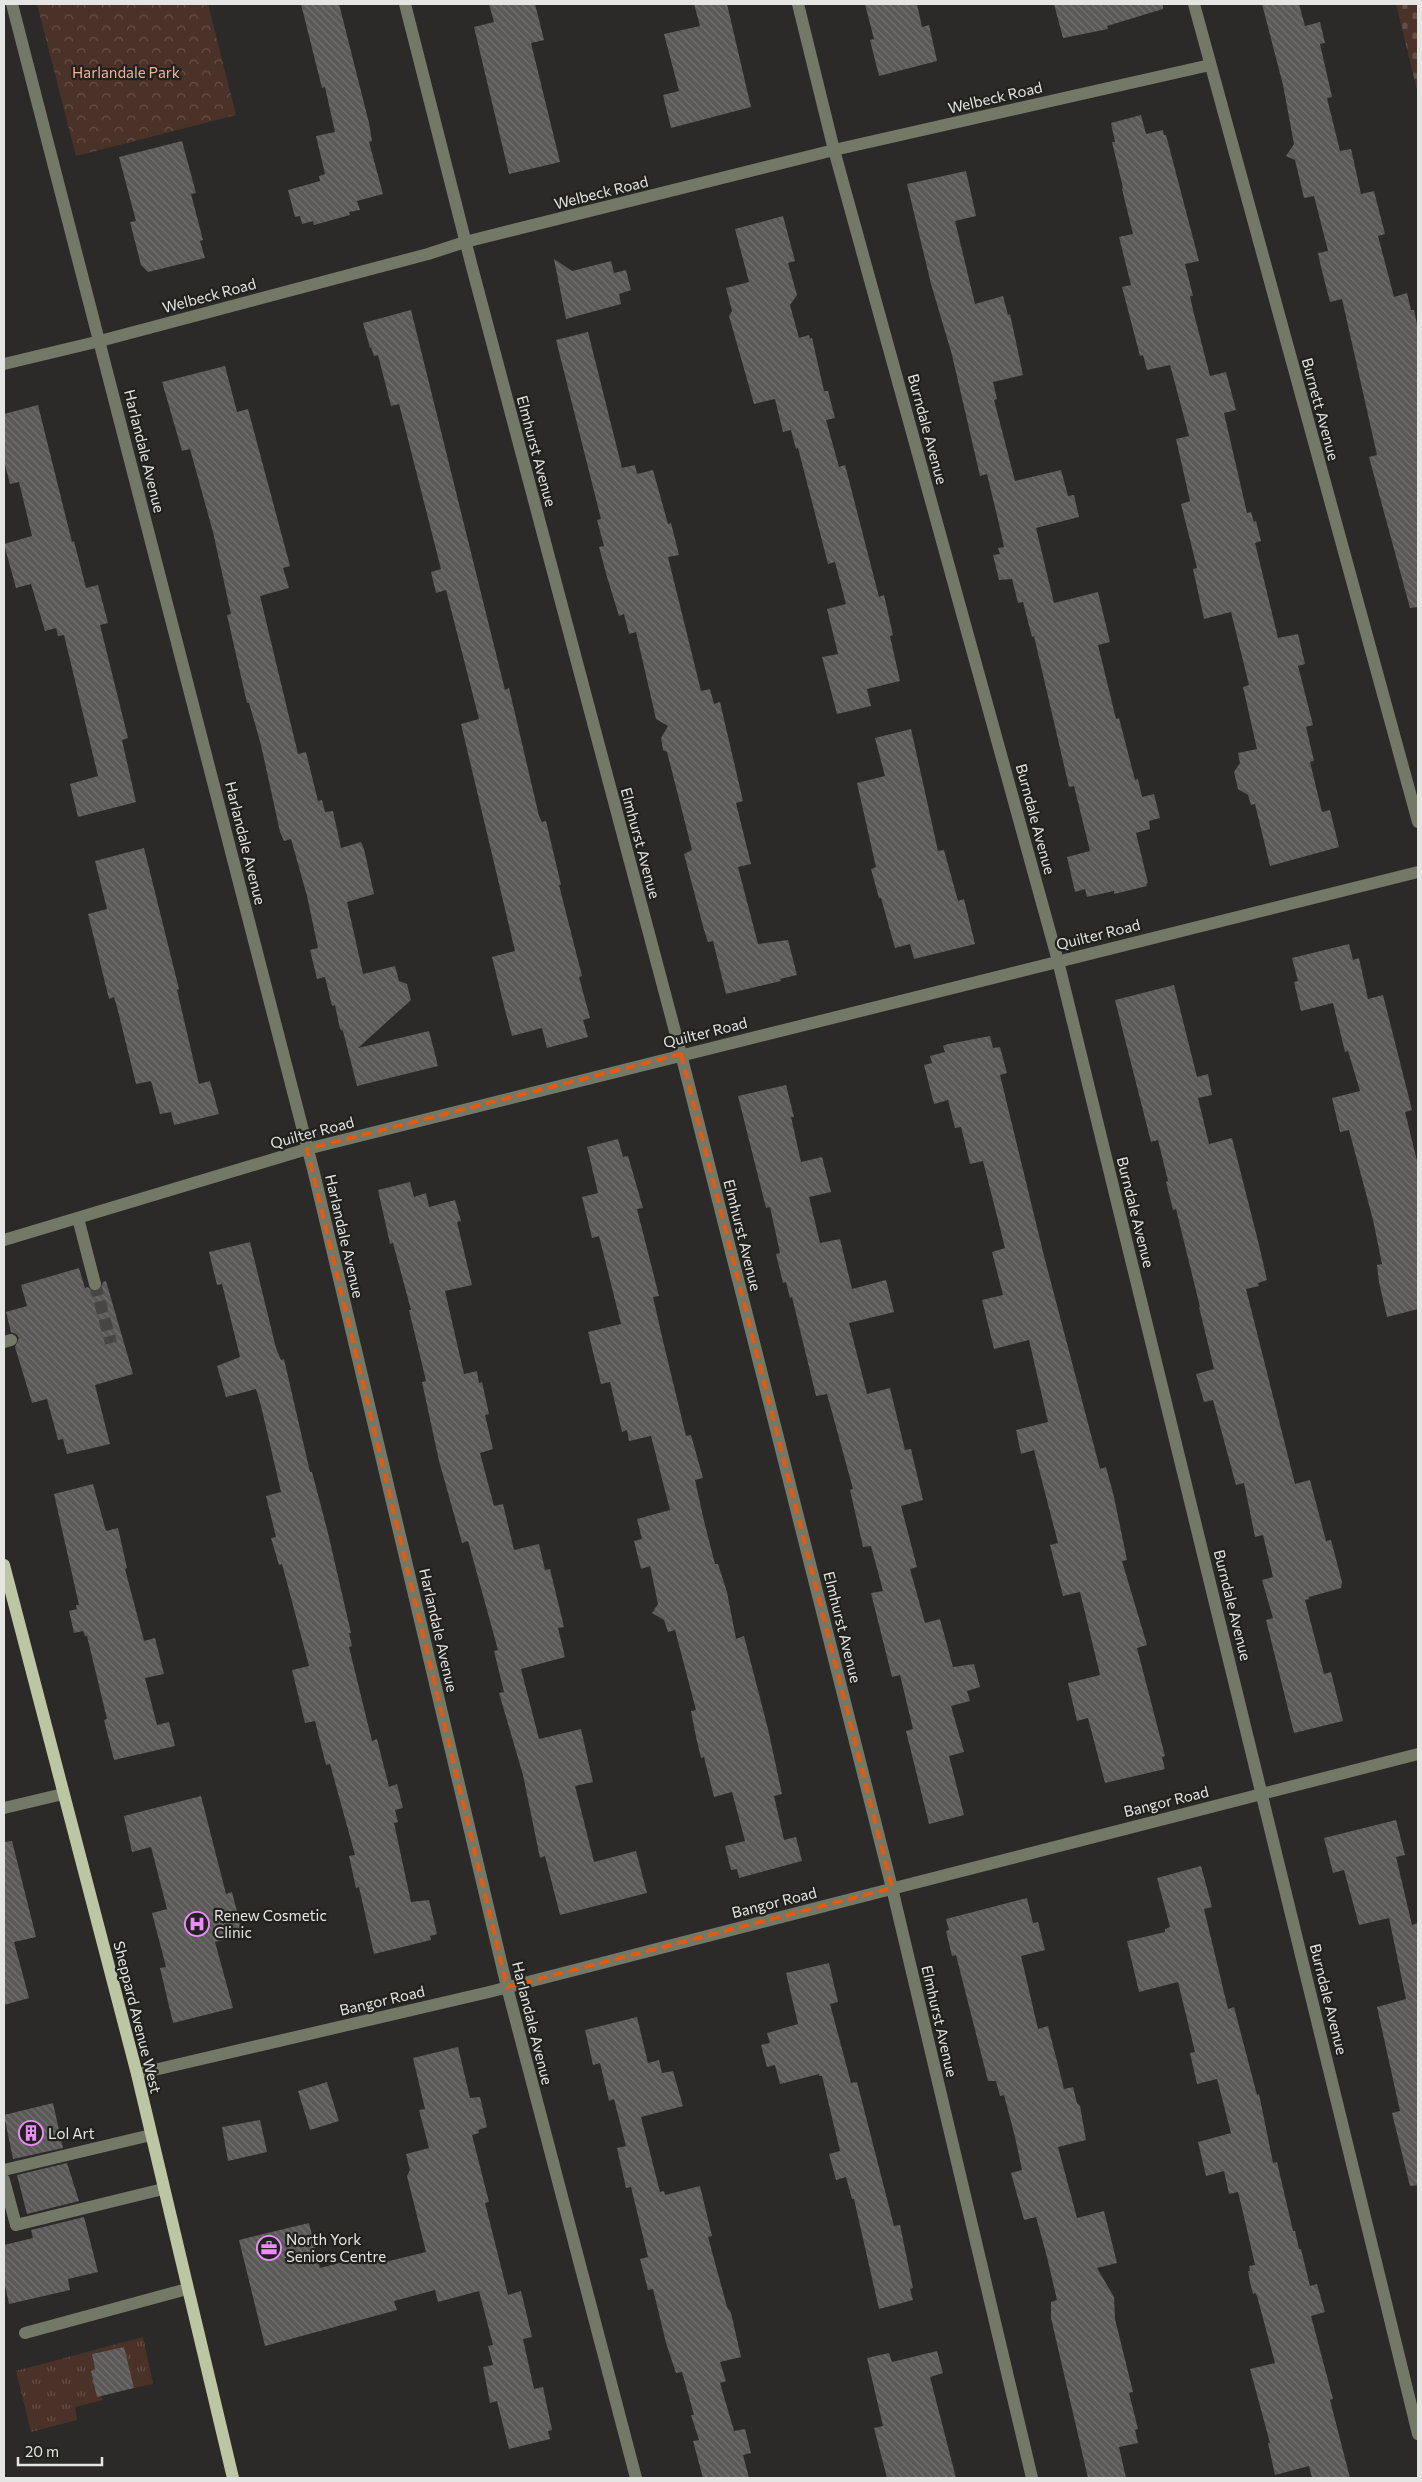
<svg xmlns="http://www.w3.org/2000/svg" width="1422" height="2482" font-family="Commissioner,sans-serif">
  <defs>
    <pattern id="grass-tufts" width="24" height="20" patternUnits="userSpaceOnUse" patternTransform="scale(1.25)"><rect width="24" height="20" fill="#4b3229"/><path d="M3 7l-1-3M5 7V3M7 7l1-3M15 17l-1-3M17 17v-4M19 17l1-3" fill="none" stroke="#655048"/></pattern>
    <pattern id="cemetery-stones" width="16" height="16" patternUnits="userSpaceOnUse" patternTransform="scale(1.25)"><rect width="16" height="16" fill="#4b3229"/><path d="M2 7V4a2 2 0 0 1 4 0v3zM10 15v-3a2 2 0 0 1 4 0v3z" fill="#655048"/></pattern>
    <pattern id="park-crowns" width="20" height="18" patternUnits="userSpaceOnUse" patternTransform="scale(1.25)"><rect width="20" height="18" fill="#4b3229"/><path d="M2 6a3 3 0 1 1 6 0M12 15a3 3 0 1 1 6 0" fill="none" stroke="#655048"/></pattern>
    <pattern id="building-back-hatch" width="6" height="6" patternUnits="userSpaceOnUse" patternTransform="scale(1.25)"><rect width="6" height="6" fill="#5b5957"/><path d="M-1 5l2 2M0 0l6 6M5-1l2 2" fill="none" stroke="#72716f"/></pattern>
  </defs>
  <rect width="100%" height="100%" fill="#2b2a28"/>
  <!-- grass -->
  <path fill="url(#grass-tufts)" d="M143,2337L153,2384L134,2388L124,2347L92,2354L95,2369L91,2371L94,2384L103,2400L75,2407L77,2420L31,2432L16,2371Z"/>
  <!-- cemetery -->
  <path fill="url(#cemetery-stones)" d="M1396,4H1418V94Z"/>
  <!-- park -->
  <path fill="url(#park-crowns)" d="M37,4H208L236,115L76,156Z"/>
  <!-- building -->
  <g fill="url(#building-back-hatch)">
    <path d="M301,4H339L369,123L372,141L369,142L383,194L357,201L360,210L349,212L350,215L314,225L313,221L302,224L300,216L295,217L288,190L320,181L319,176L325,174L316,136L335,132L325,87L322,88Z"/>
    <path d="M489,4H535L544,40L531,43L560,162L509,174L474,27L494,22Z"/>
    <path d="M694,4H727L751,107L671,128L663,95L679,91L664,34L700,26Z"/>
    <path d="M865,4H917L922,27L929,25L937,61L879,76L870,40L874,39Z"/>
    <path d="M1054,4H1163V9L1107,26L1108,29L1063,38Z"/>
    <path d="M1262,4H1299L1305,26L1320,22L1325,43L1320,44L1332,97L1327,98L1340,151L1351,149L1361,194L1374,191L1385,234L1378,236L1394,297L1407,293L1411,310H1414L1418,329V607L1410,608L1369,457L1377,455L1342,299L1330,302L1321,267L1318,253L1328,251L1314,196L1304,198L1295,160L1286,156L1294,144L1283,85Z"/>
    <path d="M1141,115L1146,134L1163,130L1164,135H1166L1199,261L1185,264L1193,296H1190L1193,310L1210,376L1226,372L1236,410L1224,413L1247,513L1251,512L1254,522L1256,521L1261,541L1255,543L1278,638L1298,634L1305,664L1298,666L1313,725L1306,727L1314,761L1310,762L1322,812L1330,810L1339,847L1270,866L1255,804L1251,805L1248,795L1238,789L1234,772L1240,763L1238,753L1257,749L1243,687L1249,685L1231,612L1204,619L1193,569L1197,568L1181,504L1190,501L1176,439L1189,436L1170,365L1147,370L1143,355L1140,356L1122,287L1131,285L1119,237L1133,234L1122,189L1123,188L1112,142H1115L1111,123Z"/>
    <path d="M182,141L196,193L191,194L203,240L200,241L205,258L148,272L141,265L130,222L136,221L119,157Z"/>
    <path d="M966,171L976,216L955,221L975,304L1003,296L1008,315L1010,314L1023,375L993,382L997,399L994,400L1015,481L1061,470L1068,496L1074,495L1079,517L1036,528L1054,603L1098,592L1110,642L1098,645L1116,719L1119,718L1135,780L1138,779L1142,797L1154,794L1160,818L1149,821L1150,829L1136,833L1148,883L1146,884L1147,886L1114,894V891L1087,897L1085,889L1075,892L1067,857L1090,851L1074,786L1069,787L1034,636L1032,637L1023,602L1018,603L1012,579L999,580L993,555L1000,554L998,548L1004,547L999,524L987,474L980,476L952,355L931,284L907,184Z"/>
    <path d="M783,216L795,261L788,263L797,295L790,305L799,338L809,335L810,339L812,338L824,391H828L835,418L826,420L839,467L845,465L879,597L884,595L893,635L890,636L900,681L867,689L871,706L837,714L822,657L838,654L827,609L846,604L835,562L828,564L798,448L796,449L791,430L783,432L775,399L754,404L729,316L732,311L726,288L749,282L735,229Z"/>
    <path d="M554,259L572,271L611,261L614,273L626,270L631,290L619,294L621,304L566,319Z"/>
    <path d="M411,310L505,690L509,688L539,816L542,822L546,821L561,885H559L582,976L579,977L590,1018L583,1020L588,1037L547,1048L542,1028L512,1036L504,1006L492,957L515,951L461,724L479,719L446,590L436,593L431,572L441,569L399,404L391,406L378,355L374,356L371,347L370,348L363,323Z"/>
    <path d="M588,332L622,468L635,465L637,474L653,470L668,524L671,523L679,555L668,557L701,691L710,689L714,704L720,702L743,801L736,803L751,864L738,867L758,944L788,940L797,975L780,979L781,981L726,994L713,941L708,942L704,930L684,854L692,850L667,752L663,750L661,738L668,726L656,719L636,632L629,634L624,614L619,616L607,577L599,547L604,546L597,520L601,519L556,340Z"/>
    <path d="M225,366L237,412L248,409L290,566L283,568L289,588L260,596L298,754L306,752L318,801L322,800L325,812L333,811L341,848L361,842L364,849L374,894L347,902L363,974L395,966L399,981L407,984L411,1000L358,1048L429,1031L438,1066L357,1086L343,1031L340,1029L335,1005L332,1006L325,977L317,979L310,950L318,948L307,896L291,839L284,841L280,832L261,745L249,703H247L227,615L231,614L213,532L190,449L182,451L162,382Z"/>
    <path d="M38,405L72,542L74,541L86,588L98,585L108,623L100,625L128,738L122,740L136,802L78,817L70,784L98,776L64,635L58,636L56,628L45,631L31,584L16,588L4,544L32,536L19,482L10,484L4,461V414Z"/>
    <path d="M911,729L938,851L944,850L958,901L964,899L975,944L914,959L910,944L895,948L881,898H879L871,869L876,867L857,783L885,776L875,738Z"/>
    <path d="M144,848L179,989L177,990L199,1084L210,1081L219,1114L174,1125L171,1112L160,1114L151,1081L136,1084L117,1007L114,997L109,999L88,914L107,909L95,861Z"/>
    <path d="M1349,944L1353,960L1359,958L1368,999L1383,995L1412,1110L1405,1112L1418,1165V1309L1387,1317L1379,1282L1377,1265L1382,1264L1373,1220L1349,1130L1340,1132L1332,1098L1360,1091L1348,1051L1345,1052L1333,1003L1301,1011L1294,982L1298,981L1292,958Z"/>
    <path d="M1174,985L1197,1077L1208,1074L1212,1095L1198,1098L1209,1144L1232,1138L1259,1245L1267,1280L1258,1283L1259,1286L1246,1289L1295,1484L1310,1480L1326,1541L1331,1540L1342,1582L1341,1588L1309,1597V1599L1305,1600L1324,1674L1331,1672L1343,1721L1294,1733L1266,1620L1273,1618L1262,1580L1273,1577L1263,1535L1255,1537L1244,1483L1236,1485L1213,1400L1204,1402L1196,1374L1214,1369L1199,1307H1200L1176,1209L1173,1210L1166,1182L1168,1181L1158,1140L1151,1142L1115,1000Z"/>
    <path d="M990,1036L993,1048L1000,1047L1007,1073L1000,1075L1044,1256L1100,1469L1106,1467L1114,1497L1127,1560L1122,1561L1147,1645L1137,1648L1165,1756L1162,1757L1165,1769L1105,1783L1089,1722L1088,1718L1077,1721L1068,1683L1100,1675L1080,1592L1063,1596L1050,1545L1058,1543L1034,1450L1021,1454L1016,1430L1048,1422L1029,1340L994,1349L982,1300L1003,1295L992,1252L1005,1248L1001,1232L983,1161L970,1164L961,1127L955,1128L948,1100L934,1104L924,1065L932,1063L930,1056L945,1052L943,1046L948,1044Z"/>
    <path d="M786,1085L794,1117H791L801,1162L822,1157L831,1192L809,1197L820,1243L840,1239L852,1289L886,1280L894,1312L849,1323L867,1394L890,1388L905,1450L911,1449L923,1500L901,1506L917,1567L910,1569L925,1623L940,1619L953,1667L974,1664L980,1687L967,1691L970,1701L951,1706L964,1752L949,1756L964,1815L929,1824L906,1731L913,1729L900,1675L892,1677L871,1593L883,1591L871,1546L863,1547L850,1490L853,1489L827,1394L816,1396L792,1297L790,1298L786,1282L783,1283L776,1254L780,1253L770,1207L766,1208L738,1096Z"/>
    <path d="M618,1139L623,1157L628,1156L643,1208L637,1209L659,1296L653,1297L663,1341L686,1436L691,1435L703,1478L695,1480L704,1521L715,1564H718L727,1592L736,1639L744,1636L768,1729L782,1794L774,1796L784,1840L796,1837L802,1861L739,1878L737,1869L731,1870L725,1846L745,1841L732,1792L714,1797L704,1757L701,1758L696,1737L691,1711L696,1710L675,1630L668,1632L664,1620L652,1613L658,1604L650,1566L641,1569L634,1541L642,1539L637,1519L670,1510L651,1436L629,1441L627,1430L622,1432L610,1382L601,1384L588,1332L621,1324L599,1236L592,1238L582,1197L598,1193L587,1147Z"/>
    <path d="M410,1182L414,1197L426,1193L429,1207L455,1200L461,1221L457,1222L472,1285L445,1291L464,1374L477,1371L479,1383L482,1382L489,1414L485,1415L493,1449L480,1453L494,1506L503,1504L514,1550L539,1544L545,1570L550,1569L564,1627L558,1628L565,1657L521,1669L539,1739L581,1729L593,1782L575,1786L594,1862L636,1851L647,1893L560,1915L545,1856L540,1858L523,1775L499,1693L504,1692L494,1651L498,1650L468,1541L462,1543L439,1461L422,1382L426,1381L409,1310H411L393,1243L390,1244L378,1190Z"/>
    <path d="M250,1242L276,1348L281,1360L284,1359L310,1472H312L328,1533L351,1633H349L352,1646L349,1647L372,1741L377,1739L389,1787L397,1784L403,1808L395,1810L398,1822L394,1823L411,1902L429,1900L437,1934L430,1936L431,1940L374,1954L359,1887L356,1888L349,1856L355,1855L330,1764L326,1765L315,1721L305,1723L292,1670L309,1666L282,1564L279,1565L271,1538L276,1537L266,1496L281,1492L261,1406L256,1389L226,1397L217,1366L240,1357L222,1284L217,1285L209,1252Z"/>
    <path d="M79,1268L85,1288L88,1287L92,1292L100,1290L103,1282L106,1281L133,1374L95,1385L110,1444L67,1454L63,1439L58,1440L47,1399L32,1403L15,1347L19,1338L16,1334L11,1332L6,1312L27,1306L21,1285Z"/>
    <path d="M93,1484L106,1531L118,1528L127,1568L125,1569L144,1641L155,1638L164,1674L145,1678L157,1725L169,1722L175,1746L114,1760L104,1720L107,1719L87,1636H85L83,1631L74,1633L69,1611L77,1609L76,1605H79L54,1494Z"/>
    <path d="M201,1796L226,1894L232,1892L243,1935L215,1942L233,2008L173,2023L160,1968L166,1967L152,1913L167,1909L151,1847L132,1852L124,1816Z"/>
    <path d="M1396,1820L1405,1855L1396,1857L1412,1925L1418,1923V2185L1410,2186L1392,2113L1400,2111L1377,2007L1406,1999L1389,1918L1359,1925L1344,1870L1333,1873L1324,1838Z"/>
    <path d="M12,1841L36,1937L14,1942L29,1998L4,2005V1842Z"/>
    <path d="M1201,1866L1212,1907L1204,1909L1228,2009L1234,2007L1257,2095L1259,2094L1273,2163L1277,2162L1293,2231H1295L1299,2249H1301L1310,2286L1317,2284L1325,2312L1311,2316L1333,2399L1330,2400L1350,2478H1312L1309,2466L1275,2475L1268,2443H1270L1250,2369L1275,2363L1257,2296L1255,2293L1253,2294L1250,2282L1248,2271H1250L1249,2266L1255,2265L1245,2221L1238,2192L1229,2194L1224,2171L1206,2176L1198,2142L1231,2133L1217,2079L1197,2084L1190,2053L1195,2052L1178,1982L1139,1992L1127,1941L1165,1932V1929L1170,1927L1157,1878Z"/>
    <path d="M1027,1898L1033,1923L1038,1922L1045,1950L1021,1956L1038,2029L1048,2026L1064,2089L1073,2087L1077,2103L1080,2106L1086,2140L1058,2147L1077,2218L1104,2211L1117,2263L1097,2268L1114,2297L1115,2319L1133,2392L1129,2393L1138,2429L1135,2430L1138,2443L1119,2447L1126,2478H1088L1051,2318V2302L1057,2300L1047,2257L1036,2217L1024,2220L1011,2173L1022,2170L1015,2137L1004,2095L1000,2096L996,2081H988L956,1955L952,1956L946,1931L949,1930L946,1919Z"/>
    <path d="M829,1963L838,2002L830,2004L851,2083L857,2082L894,2226L900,2225L913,2288L910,2289L913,2300L879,2309L854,2199H852L846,2177L836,2180L829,2154L840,2151L822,2076H819V2074L780,2084L775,2065L767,2067L761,2045L770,2043L767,2033L798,2024L786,1973Z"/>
    <path d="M637,2017L648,2063L659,2060L662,2073L673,2071L683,2106L641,2117L660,2192L664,2191L665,2195L700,2186L712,2236L708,2237L727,2307L731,2313L741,2357L720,2362L726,2381L720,2383L734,2431L745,2429L751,2453L743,2455L749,2478H703L693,2441L699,2440L691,2415H694L682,2372L676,2373L666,2343L653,2289L648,2290L640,2259L648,2257L631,2187L626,2188L617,2148L626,2146L614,2099L609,2101L600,2063L593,2065L585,2030Z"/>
    <path d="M458,2047L470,2098L480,2097L487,2127L478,2130L479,2133L472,2135L489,2202L485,2203L508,2295L521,2291L532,2337L523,2339L534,2389L543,2387L552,2430L548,2431L550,2439L509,2449L497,2401L490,2403L483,2367L493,2365L488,2346L493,2345L479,2291L438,2302L435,2290L394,2301L397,2310L265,2346L239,2240L309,2223L320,2268L382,2252L385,2262L426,2252L407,2176L410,2170L406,2154L429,2148L419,2110L425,2109L413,2058Z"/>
    <path d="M327,2082L339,2121L310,2130L298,2091Z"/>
    <path d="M53,2103L63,2148L13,2159L4,2115Z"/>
    <path d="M260,2120L267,2152L228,2161L222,2127Z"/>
    <path d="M67,2163L79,2201L27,2214L17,2175Z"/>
    <path d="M84,2217L98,2272L68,2279L70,2290L9,2304L4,2281V2245L33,2238L31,2230Z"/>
    <path d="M124,2347L134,2388L97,2397L91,2371L95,2369L92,2354Z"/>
    <path d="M937,2351L943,2373L930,2377L956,2478H887L874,2428L883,2426L867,2358L889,2353L892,2362Z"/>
  </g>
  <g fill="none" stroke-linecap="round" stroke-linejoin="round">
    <!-- minor-tunnel -->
    <path stroke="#474644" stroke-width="12" stroke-dasharray="12 6" stroke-linecap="butt" d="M95,1284L111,1343"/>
    <!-- minor -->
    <g stroke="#747867" stroke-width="12">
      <path d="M12,4L314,1173L507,1987L636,2478"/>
      <path d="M405,4L472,267L681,1054L892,1888L1032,2478"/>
      <path d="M798,4L834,150L1058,961L1418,2434"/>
      <path d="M1194,4L1418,822"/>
      <path d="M4,364L100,341L428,254L465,242L834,150L1210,65"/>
      <path d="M78,1218L95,1284"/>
      <path d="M4,1240L307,1149L1418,872"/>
      <path d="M4,1342L11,1340"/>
      <path d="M4,1808L63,1794"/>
      <path d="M137,2074L489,1992L1418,1754"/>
      <path d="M4,2170L151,2135"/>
      <path d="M4,2180L16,2225L163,2189"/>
      <path d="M25,2333L187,2289"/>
    </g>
    <!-- major -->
    <path stroke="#bdc6a3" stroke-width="12" d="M4,1565L137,2074L233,2478"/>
  </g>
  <!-- marked area -->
  <path fill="none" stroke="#e8590c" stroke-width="4" stroke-dasharray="10 6" stroke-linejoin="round" d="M681,1054L892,1888L507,1987L307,1149Z"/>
  <!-- icons -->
  <defs>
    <symbol id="hospital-ring" viewBox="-11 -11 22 22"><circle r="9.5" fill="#21211e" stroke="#ec8cfa" stroke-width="1.5"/><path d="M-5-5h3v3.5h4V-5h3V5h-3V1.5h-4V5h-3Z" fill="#ec8cfa"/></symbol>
    <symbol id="building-ring" viewBox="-11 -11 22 22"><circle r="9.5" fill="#21211e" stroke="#ec8cfa" stroke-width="1.5"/><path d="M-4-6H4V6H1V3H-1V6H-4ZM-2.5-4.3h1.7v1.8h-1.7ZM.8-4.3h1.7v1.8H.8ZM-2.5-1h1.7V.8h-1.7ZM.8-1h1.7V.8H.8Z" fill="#ec8cfa"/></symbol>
    <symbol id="office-ring" viewBox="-11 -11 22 22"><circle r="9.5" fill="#21211e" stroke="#ec8cfa" stroke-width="1.5"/><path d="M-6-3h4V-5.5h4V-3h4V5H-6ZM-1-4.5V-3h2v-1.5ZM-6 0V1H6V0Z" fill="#ec8cfa"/></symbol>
  </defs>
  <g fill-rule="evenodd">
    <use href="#hospital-ring" x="183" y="1910" width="28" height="28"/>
    <use href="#building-ring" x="17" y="2119" width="28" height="28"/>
    <use href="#office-ring" x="255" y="2234" width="28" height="28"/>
  </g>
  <g text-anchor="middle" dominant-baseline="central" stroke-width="4.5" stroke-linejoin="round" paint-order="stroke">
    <!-- park labels -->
    <g font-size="15" fill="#f6b199" stroke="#21211e">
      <text x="126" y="72">Harlandale Park</text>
    </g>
    <!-- street labels -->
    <g font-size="15" fill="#e5e5e3" stroke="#21211e">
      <text transform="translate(995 97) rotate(-13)">Welbeck Road</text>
      <text transform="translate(601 192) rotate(-14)">Welbeck Road</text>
      <text transform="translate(209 295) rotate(-15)">Welbeck Road</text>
      <text transform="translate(1321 409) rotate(75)">Burnett Avenue</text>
      <text transform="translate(928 429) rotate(75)">Burndale Avenue</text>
      <text transform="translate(145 451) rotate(76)">Harlandale Avenue</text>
      <text transform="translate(537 451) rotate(75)">Elmhurst Avenue</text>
      <text transform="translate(1036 819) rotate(75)">Burndale Avenue</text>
      <text transform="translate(246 843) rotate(76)">Harlandale Avenue</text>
      <text transform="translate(641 843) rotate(75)">Elmhurst Avenue</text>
      <text transform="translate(1098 934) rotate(-14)">Quilter Road</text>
      <text transform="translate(705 1032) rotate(-14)">Quilter Road</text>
      <text transform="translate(312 1132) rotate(-15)">Quilter Road</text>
      <text transform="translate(1136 1212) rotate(76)">Burndale Avenue</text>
      <text transform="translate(743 1235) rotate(76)">Elmhurst Avenue</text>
      <text transform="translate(345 1236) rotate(77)">Harlandale Avenue</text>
      <text transform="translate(1233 1605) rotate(76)">Burndale Avenue</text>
      <text transform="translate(843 1627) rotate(76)">Elmhurst Avenue</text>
      <text transform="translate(439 1630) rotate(77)">Harlandale Avenue</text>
      <text transform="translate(1166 1801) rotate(-14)">Bangor Road</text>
      <text transform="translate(774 1902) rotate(-14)">Bangor Road</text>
      <text transform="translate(1329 1999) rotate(76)">Burndale Avenue</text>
      <text transform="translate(382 2000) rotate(-13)">Bangor Road</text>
      <text transform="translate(138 2017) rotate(76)">Sheppard Avenue West</text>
      <text transform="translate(940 2021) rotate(77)">Elmhurst Avenue</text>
      <text transform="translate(533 2023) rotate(76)">Harlandale Avenue</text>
    </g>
    <!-- poi labels -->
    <g font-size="15" fill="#e5e5e3" stroke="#21211e" text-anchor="start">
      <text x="214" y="1915">Renew Cosmetic<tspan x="214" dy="17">Clinic</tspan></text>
      <text x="48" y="2133">Lol Art</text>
      <text x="286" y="2239">North York<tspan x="286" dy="17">Seniors Centre</tspan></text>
    </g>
  </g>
  <!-- border -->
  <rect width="1422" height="2482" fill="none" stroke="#e5e5e3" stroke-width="10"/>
  <!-- scale -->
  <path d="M18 2457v8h84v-8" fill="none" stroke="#e5e5e3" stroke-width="2.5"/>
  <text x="25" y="2457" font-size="15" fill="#e5e5e3" stroke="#21211e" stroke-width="4" paint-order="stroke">20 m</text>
</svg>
